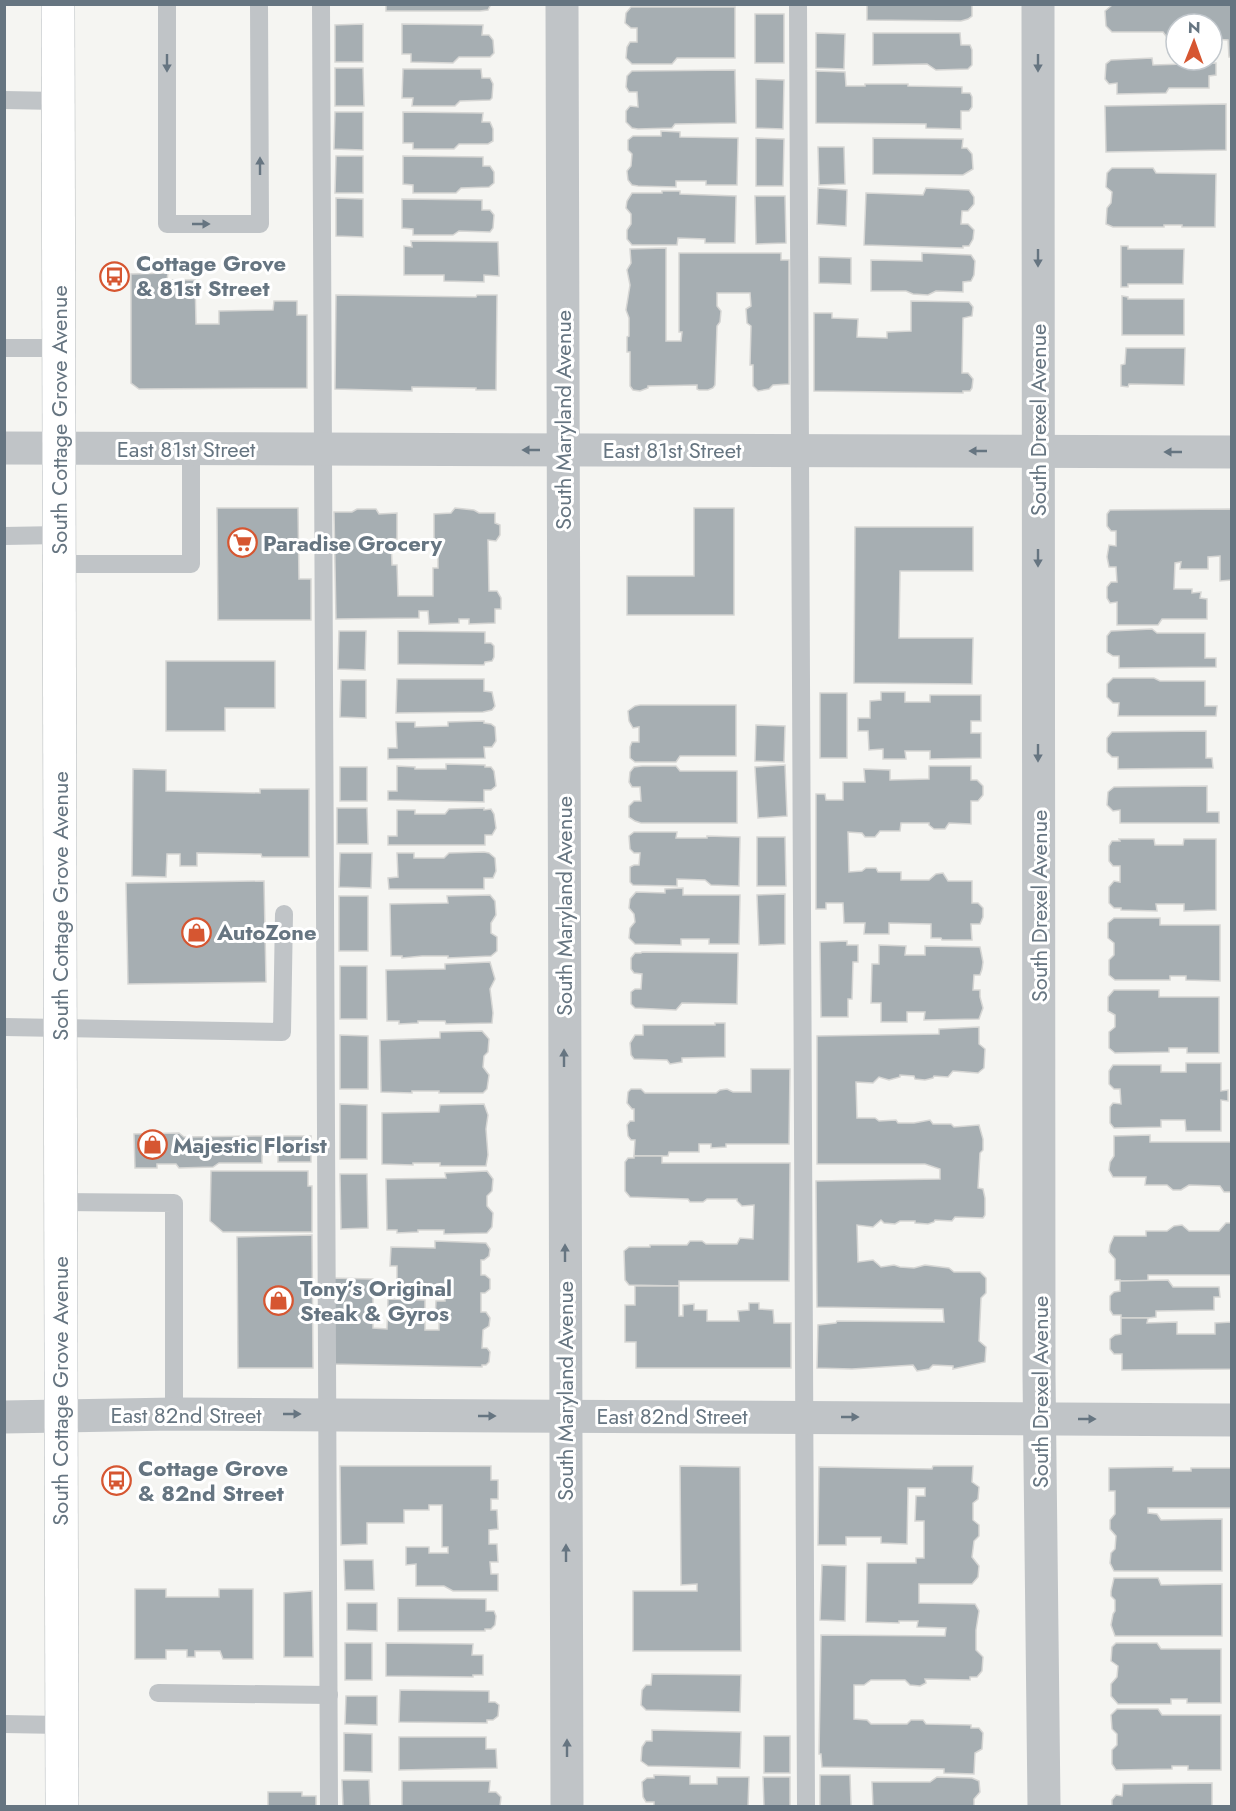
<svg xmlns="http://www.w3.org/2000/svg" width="1236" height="1811" font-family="Jost,sans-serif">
  <rect width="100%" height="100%" fill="#f5f5f2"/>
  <!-- building -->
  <g fill="#a6aeb2" stroke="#d6d6d4" stroke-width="1.5">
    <path d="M386,4H491L488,10L480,11H386Z"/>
    <path d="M867,4H972V16L968,19L961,21L867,20Z"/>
    <path d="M1111,4H1232V57H1229L1228,40L1212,39V24H1176V36H1166L1163,32H1112L1106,26L1105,11L1111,6Z"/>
    <path d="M631,7H735V58H677L672,64H632L626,58L627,47L630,42H637V28H631L625,23L626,13Z"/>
    <rect x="755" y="14" width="29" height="49"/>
    <path d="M363,24V62H335V25Z"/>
    <path d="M402,24L483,25L482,35H489L493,40L494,53L490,57H459L453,63L411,62V54H402Z"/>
    <path d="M816,33L845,34L844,69L816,68Z"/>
    <path d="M873,33H960L961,45H970L972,50V65L968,69L936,70L927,64L873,65Z"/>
    <path d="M1152,58L1153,65L1216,63V75L1209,76V88H1169L1166,93L1117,94V83L1109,84L1105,79L1106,64L1111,60Z"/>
    <path d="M335,68H363L364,106H335Z"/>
    <path d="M403,69H481L482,78H490L493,84L492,98L490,100L460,101L455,106H412L413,98H402Z"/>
    <path d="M735,70L736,123L675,124L672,128L638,129L632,128L626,122V111L630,106L638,107L637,92H629L626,87L627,76L632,71Z"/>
    <path d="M816,71L845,72L846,86H865V84H908V86L962,87V93H970L972,97V107L969,111H961V129L926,128V124L816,123Z"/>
    <path d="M756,79L784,80L783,129L756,128Z"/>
    <path d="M1226,104V150L1106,152L1105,106Z"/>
    <path d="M335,112H363V150L334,149Z"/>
    <path d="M403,112L483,113L482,122H490L493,129V141L488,144H459L454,149H413V143H403Z"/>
    <path d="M661,131L680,132V137L738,138L737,185H706V181H676V187L638,186L632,185L628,180L627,171L631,166L632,154L628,150V140L633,136H661Z"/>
    <path d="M756,138L784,139L783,186H756Z"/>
    <path d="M873,138L963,139L962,148H967L972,154L973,169L963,175L873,174Z"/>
    <path d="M818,147H844L845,184L819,185Z"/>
    <path d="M336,156H363V193H335Z"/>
    <path d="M403,156L483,157V166H490L494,172V183L489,187L461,188L456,193H413V185L403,184Z"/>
    <path d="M1112,168H1153L1156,173L1216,174L1215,227H1182V225H1164V227H1113L1106,224L1107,208L1111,203L1112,192L1106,187L1107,173Z"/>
    <path d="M818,188L847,190L846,226L817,224Z"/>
    <path d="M926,188L969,190L974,197V204L968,211H962L961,224H968L974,230L973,239L969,246H963V248L864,245L866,193L923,195Z"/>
    <path d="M662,191H680V194L736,196L735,243H705V239L678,238L677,245H632L627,239V230L631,224V214L626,208L627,201L632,193H662Z"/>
    <path d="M755,196H785L786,243L756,244Z"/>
    <path d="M336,198L363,199V237L336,236Z"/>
    <path d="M402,199L482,200V210H490L494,215L493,228L490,232L459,231L453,235H413V229L402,228Z"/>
    <path d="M411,241L498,242L499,276L484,275V282L444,281V275H404V246L412,247Z"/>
    <path d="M1121,246H1128V249H1184L1183,284H1128V287H1121Z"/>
    <path d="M666,248V341H681L682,332H679V253H781V260H789V384L773,385L769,389L758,391L753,386V365H750L751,326L747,323L746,309L751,306L750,293H717V306L721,311L720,322L717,326L715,385L713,388L708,390H699L697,389V385L648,386V388L640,391L633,390L630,386V352H627V337L629,336V318L626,310L630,285L627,270L631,263L630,249Z"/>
    <path d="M922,253L971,255L975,261L974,275L971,281L963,282V292L936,291L928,295L913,294L906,291H871V260L922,261Z"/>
    <path d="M819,257L851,258V284L819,283Z"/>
    <path d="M168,273L167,280H195L196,324H219V311L273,310L274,301H297V315H307V388L139,389L131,383V274Z"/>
    <path d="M336,295L476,297L477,295H497L496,390H476V388L412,387V391L335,389Z"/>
    <path d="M1122,296L1128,297V299H1184V335H1122Z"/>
    <path d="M911,301L969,302L973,307L972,316L963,318L962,373H968L973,379L972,388L970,391H963V393L814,391V313H832V318L858,319L857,337L887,338V332L911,331Z"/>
    <path d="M1126,348H1185L1184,385L1129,384L1128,387L1121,386V365L1125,364Z"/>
    <path d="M217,508H298L299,579H311V620H218Z"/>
    <path d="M455,508L474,510L479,513H495V523L500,525V535L496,541L488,540L489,591H497L501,598V609H495V623L469,624V619H459V623L429,624L428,611H419V618L336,619L334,512H352L357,509H376L379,514L397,513V539H391L392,565H397L398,596H433V568H438V544H434V514L451,513Z"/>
    <path d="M694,508H734V615H627V576H694Z"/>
    <path d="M1232,509V580L1220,581V556L1208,557V569H1180L1181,562L1175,563L1174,589H1192V593L1201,592L1200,598L1207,599V619H1162L1158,625H1117V602L1110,603L1107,598V587L1111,582H1117L1116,567H1109L1107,557L1109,545L1116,546V531H1111L1107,526V514L1110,510Z"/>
    <path d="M855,527H973V571H900L899,638H973L972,684L854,683Z"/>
    <path d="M1152,629L1157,633H1205V658H1216V667L1119,668V656H1113L1107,652V636L1111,631Z"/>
    <path d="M339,631H366L365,670L338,669Z"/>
    <path d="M398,631L485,632V643H491L494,646V657L492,661L485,662L484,665L398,664Z"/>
    <path d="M166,661H275V708H225V731H166Z"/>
    <path d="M1113,678H1154L1160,681H1205V706H1217L1216,716H1118L1119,703H1113L1107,697V684Z"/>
    <path d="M397,679H484V691L492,692L495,706L492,710L483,712L396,713Z"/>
    <path d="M341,680H366V718L340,717Z"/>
    <path d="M881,692H905V702H930V695H981V721H971V733H981V758L930,759V751H905L906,759H883V749L869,750L868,731H858V718H870V701L881,700Z"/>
    <rect x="820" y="693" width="27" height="65"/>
    <path d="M640,705H736V756H680L676,762H635L630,758V747L632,742H639V727L633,728L629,721L628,711L635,706Z"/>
    <path d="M484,721V723L491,724L495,727L496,741L492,747H484L485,758L388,759V748H397L396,722H415V727L448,726V722Z"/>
    <path d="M756,725L785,726L784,762L755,761Z"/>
    <path d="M1206,731V758H1212L1213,768L1118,769V757H1112L1107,752V738L1112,732Z"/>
    <path d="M446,764L485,765V767H491L494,771L496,786L491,790H484V802L388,800V791H397V766L415,767V769H446Z"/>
    <path d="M785,765L787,816L758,818L755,767Z"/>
    <path d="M642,766H676L680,771H737V823H641L635,821L629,817V806L634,801H641L640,787H632L629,782L630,772L634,767Z"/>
    <path d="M929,766H971V780H977L983,786V795L978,801H971V824L949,823L945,829H934L929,825V823H901L900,831H880L875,837H865L862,833L848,832L849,872L862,871L866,868H876L878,872H901V880H929L936,874L943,873L948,881H972V903H978L983,908V917L980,924H971L972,940H942L941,938H931V924L889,923V934H864L865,923H844L843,903H826V909H816V794H825L826,800H843V782H865L864,769L890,770V780L929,779Z"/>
    <rect x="340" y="767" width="27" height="34"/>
    <path d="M133,769L166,770V791L260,793V789H309V857H262L261,854L197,853V866H180V854H167L166,877L132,876Z"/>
    <path d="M1207,786V812H1219V823H1120V810L1113,811L1107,805L1108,792L1114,787Z"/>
    <path d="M337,808H367L368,844H337Z"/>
    <path d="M484,808V810L491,809L494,814L496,828L492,835H485V845H388V836H397V810H415V814H445L449,809Z"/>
    <path d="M634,832H677L676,838H707V836L740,837L739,886L711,885L705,880L677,879V886L633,885L630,882V867L634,865H639L640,853H634L630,849L629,836Z"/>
    <path d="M757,837H785L786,886H757Z"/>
    <path d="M1119,839H1154L1155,845H1183L1184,839H1216V910L1184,911V904H1156L1157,911L1121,910V908H1114L1109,903V887L1114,881L1120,882V866H1113L1109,861V846L1112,841H1120Z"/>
    <path d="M484,852L489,853L495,858L496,871L493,878H484V889H389L388,878L398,877L397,853H414V858H444L449,853Z"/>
    <path d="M340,853H372L371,888L339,887Z"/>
    <path d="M264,881L266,982L128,984L126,883Z"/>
    <path d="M683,888V895H740L739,944H709V939H681V945L635,944L629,938L630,928L635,922L634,914L629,908L630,899L636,892L665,893V889Z"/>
    <path d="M785,894V944L759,945L757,895Z"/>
    <path d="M490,895L495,901L496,915L491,923V933L497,937V951L491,956L448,958V956H422L402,958V956H391L390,904L448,903L447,896Z"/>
    <rect x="339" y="896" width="29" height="55"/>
    <path d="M1114,918H1160V925H1220V981L1186,980V976H1170V980H1115L1109,975V960L1114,955V943L1108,938V923Z"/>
    <path d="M847,941V945H858V962H853L852,999H848V1017H821L820,942Z"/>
    <path d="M879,945L906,946L905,955H925V946L980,947L983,962L982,969L980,975H974L973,990H980V997L983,1008L979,1019L924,1020L925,1012H907V1022H881V1003H871L872,964H879Z"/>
    <path d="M642,952L738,953L737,1004L682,1003L676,1010L635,1008L631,1004V992L635,989H641L642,974L634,973L631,969V958L635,953H641Z"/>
    <path d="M490,962L495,979L490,989L493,1013L492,1023L446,1024L445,1021H418V1023L399,1024V1021H387L386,970L445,969V964Z"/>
    <rect x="340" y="966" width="27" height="53"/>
    <path d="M1114,990H1159V997H1219V1053H1187V1048H1169V1052L1115,1053L1109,1048V1032L1115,1027V1015L1108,1011V997Z"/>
    <path d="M715,1023H725V1057L682,1058V1062L670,1064L667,1060L634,1059L631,1055L630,1043L635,1035H643V1025H715Z"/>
    <path d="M979,1027V1044L985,1049L984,1068L978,1073L953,1071L948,1077L934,1076L933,1078L925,1080L915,1079L914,1076L900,1075V1077L889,1080L879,1077L873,1083L856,1082L857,1118H875L879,1121L896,1120L898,1123H914L930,1120L933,1124H951L954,1127L979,1125L983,1139V1150L980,1153L978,1188L983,1189L985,1198V1215L983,1218L955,1217L952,1221L935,1220L934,1222L928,1224L915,1223V1221H900L895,1224L884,1223L881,1220L873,1227L857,1225L858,1262L873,1260L881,1267L894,1265L900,1267L914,1268L925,1265L949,1268L954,1272H980L986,1278V1293L981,1298L979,1341L986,1347L985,1362L953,1369V1366L933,1365L929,1369L917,1371L913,1365L852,1369L817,1368L818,1325L836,1323L837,1321L944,1322L943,1309L817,1307L816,1181L940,1179V1169L925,1164H817V1036L939,1034V1029Z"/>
    <path d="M482,1031L489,1039L488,1052L484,1056L483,1067L489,1075L487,1089L483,1093H439V1091H412V1093L381,1092L380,1040L440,1038V1032Z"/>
    <path d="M340,1035L368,1036V1089H340Z"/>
    <path d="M1186,1063H1221V1091L1228,1090V1101L1221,1100V1131H1186L1185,1120H1161V1127L1114,1128L1110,1123V1107L1113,1103L1121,1104L1120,1089H1114L1109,1084V1071L1113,1065H1161V1072H1186Z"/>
    <path d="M751,1069H790L789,1144H726V1147L711,1148V1144H699V1152H669L668,1156H634L635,1140H631L628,1136L627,1125L630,1121H634V1109H632L627,1103L628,1092L631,1089H641L645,1093H716L720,1090L727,1089L733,1092H751Z"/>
    <path d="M340,1104L367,1105V1159H340Z"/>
    <path d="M484,1104L488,1115L486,1129L488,1155L486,1166H440V1163H413V1165L382,1164V1113L439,1112L440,1105Z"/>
    <path d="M179,1133L184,1137L262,1136V1163H219L213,1167L179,1168L176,1164H157V1168H135L134,1134Z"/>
    <path d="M1150,1135V1142H1232V1192H1224L1220,1186L1189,1185L1181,1190H1173L1167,1185H1145L1146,1177H1113L1109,1170L1110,1162L1114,1156V1136Z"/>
    <rect x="278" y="1136" width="33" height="26"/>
    <path d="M634,1156H662V1163H790L789,1281H679V1286L629,1285L625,1280L624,1251L629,1247H650V1245H687L690,1241H702L706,1244H737L740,1238L753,1239L754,1205L742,1206L737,1201V1199H707L703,1202H690L688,1199L630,1197L625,1191V1162L628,1158H634Z"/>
    <path d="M211,1171H308V1186H312V1232H223L210,1221Z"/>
    <path d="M487,1171L493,1179L492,1191L487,1196V1206L493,1213L492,1227L487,1233L444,1234V1230H418V1232L397,1233V1230H387L386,1179L446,1178L445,1173Z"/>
    <path d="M340,1174H367L368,1228L341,1229Z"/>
    <path d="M1226,1223H1232V1275H1148V1281H1120V1280H1115V1259L1109,1252L1110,1245L1114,1236H1146V1231H1167L1174,1226L1182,1225L1189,1231H1219Z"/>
    <path d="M312,1235L313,1368H238L237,1237Z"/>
    <path d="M435,1241L486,1243L490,1249L489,1256L484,1260H481V1275H485L490,1279V1289L485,1293H481V1312H486L490,1318L489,1326L483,1330L482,1348H487L490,1352L489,1362L486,1365H482V1367L330,1364L331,1278L373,1279V1328L387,1329L388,1299L425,1300V1330H439V1319L435,1318L436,1301H445V1286H397V1266H390L391,1247L435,1248Z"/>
    <path d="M1168,1280L1173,1287H1219L1220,1297H1214V1310L1156,1311V1317L1148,1318H1121V1315H1113L1110,1310V1296L1114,1292L1120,1291V1281Z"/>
    <path d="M635,1286H679V1316H683V1305L694,1304V1310H707V1321H739L738,1311L749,1310V1303H759V1309L773,1310L774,1323H791V1368H636V1342H625V1305H635Z"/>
    <path d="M1121,1318H1148L1147,1323L1177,1322V1334H1215V1323L1232,1322V1369L1122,1370V1354H1114L1110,1349V1339L1115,1335L1121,1334Z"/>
    <path d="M340,1466H491V1480H498V1499H491V1510H497L498,1529L489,1530V1544H497L498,1562H490L491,1574H498V1591H453L444,1586H416V1564L406,1565V1547H429V1553H448V1547H442V1505H429V1510H404V1523H367V1544L341,1545Z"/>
    <path d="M680,1466L740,1467L741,1651H633V1591H697V1584L681,1585Z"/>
    <path d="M933,1466H973L972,1482L979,1487L978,1499L973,1503V1520L979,1525V1536L974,1541L972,1557L979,1566L978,1577L972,1584H919V1603L975,1604L979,1611L976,1630V1650L983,1657L982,1671L977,1677H970V1680L925,1679L926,1683L920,1686L910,1685L905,1680H871L864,1685H854V1719L867,1720L871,1724H907L911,1720H923L926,1724L971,1725V1728H979L983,1733L982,1749L975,1753L974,1774L944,1773V1769L822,1767L821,1754H819L821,1635L945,1636L946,1628L917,1627L918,1621H899V1623L866,1622L867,1563H916V1558H924V1521H915L916,1496H925V1488H908L907,1544L881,1543V1537H846V1545H818L819,1467L932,1469Z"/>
    <path d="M1173,1467V1471H1191V1468H1232V1508H1148V1513L1157,1514L1161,1520L1222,1519V1571H1114L1110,1563L1111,1553L1115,1549L1116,1536L1110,1529V1520L1115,1514V1491H1109V1468Z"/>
    <path d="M344,1560H373L374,1590H345Z"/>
    <path d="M822,1565L846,1566L845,1621L820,1620Z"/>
    <path d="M1114,1578H1158L1161,1585L1222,1584V1636H1115L1111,1625L1113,1614L1115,1611V1600L1111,1596V1591Z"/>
    <path d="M135,1589H166V1597H219V1589H253V1659H223L220,1651H195V1657H187V1650H166V1659H135Z"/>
    <path d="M312,1591L313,1657H284V1593Z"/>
    <path d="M398,1598L486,1599V1611H494L496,1616L495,1625L491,1629H485V1631H398Z"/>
    <path d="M347,1603H377V1631L347,1630Z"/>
    <rect x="345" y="1643" width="27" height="37"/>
    <path d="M386,1643L473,1644L472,1655H483V1675H473V1677L386,1676Z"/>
    <path d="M1116,1643H1157L1161,1649H1221V1703H1187V1699H1171V1704H1118L1111,1696V1684L1117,1677L1118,1666L1111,1661L1112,1647Z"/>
    <path d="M652,1674L741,1675L740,1712L646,1710L641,1705L642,1690L646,1685H651Z"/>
    <path d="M400,1690L489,1691V1702H495L499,1705L498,1716L493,1720H487V1723L399,1722Z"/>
    <path d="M346,1696H377V1725L345,1724Z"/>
    <path d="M1117,1709H1158L1162,1715H1221V1770H1188V1766H1172V1769L1116,1770L1112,1764V1750L1117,1745V1734L1112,1729L1111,1715Z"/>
    <path d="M652,1730L741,1732L740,1768L648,1766L641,1761L642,1747L646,1741H652Z"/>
    <path d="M344,1733L372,1734V1772L344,1771Z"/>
    <rect x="764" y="1736" width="26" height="37"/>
    <path d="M399,1737H486V1749H496L497,1768L399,1770Z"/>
    <path d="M654,1775L690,1776V1784H717V1777H749L748,1806H654V1802H646L643,1797L642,1782L647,1778H654Z"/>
    <path d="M820,1775H850L851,1806H820Z"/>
    <path d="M763,1777H790V1806H764Z"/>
    <path d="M937,1777L972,1778L979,1781L980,1792L974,1799V1806H873L872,1782H930Z"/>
    <path d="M342,1780H369L370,1806H343Z"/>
    <path d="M402,1781H490L489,1792H496L501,1797L500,1806H402Z"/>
    <path d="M1212,1783V1806H1112V1800L1116,1795L1122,1796L1123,1784Z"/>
    <path d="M268,1792H302V1796H316V1806H268Z"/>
  </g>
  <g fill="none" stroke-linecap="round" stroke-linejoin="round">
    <defs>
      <path id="secondary" d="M58,4C61,605 59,1206 62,1806"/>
    </defs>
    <!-- secondary casing -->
    <use href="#secondary" stroke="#b3b8bb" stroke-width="34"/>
    <!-- lane -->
    <g stroke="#c0c4c7" stroke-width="18">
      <path d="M167,4V224H260L259,4"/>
      <path d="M321,4L329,1806"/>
      <path d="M798,4L806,1806"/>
      <path d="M4,100L58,101"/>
      <path d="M4,348H59"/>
      <path d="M4,536L60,535"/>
      <path d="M60,564H191V449"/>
      <path d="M4,1027L282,1032L284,914"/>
      <path d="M60,1202L174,1203V1414"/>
      <path d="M158,1693L329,1695"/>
      <path d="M4,1724L61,1725"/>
    </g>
    <!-- street -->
    <g stroke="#c0c4c7" stroke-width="33">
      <path d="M562,4L567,1806"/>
      <path d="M1038,4L1039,1375L1044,1806"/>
      <path d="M4,448L1232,452"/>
      <path d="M4,1417L174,1414L1232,1420"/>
    </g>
    <!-- secondary -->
    <use href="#secondary" stroke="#fff" stroke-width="33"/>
  </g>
  <!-- one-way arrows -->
  <defs><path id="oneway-solid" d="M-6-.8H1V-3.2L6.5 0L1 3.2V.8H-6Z" transform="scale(1.5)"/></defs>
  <g fill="#667581">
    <use href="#oneway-solid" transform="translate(167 63) rotate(90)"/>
    <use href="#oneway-solid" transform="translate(1038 63) rotate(90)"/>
    <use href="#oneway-solid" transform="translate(260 166) rotate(-90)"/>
    <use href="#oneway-solid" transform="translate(201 224)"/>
    <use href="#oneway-solid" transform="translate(1038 258) rotate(90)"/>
    <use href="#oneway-solid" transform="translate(531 450) rotate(180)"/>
    <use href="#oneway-solid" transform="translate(978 451) rotate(-180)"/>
    <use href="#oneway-solid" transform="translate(1173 452) rotate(-180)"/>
    <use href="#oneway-solid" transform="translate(1038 558) rotate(90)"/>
    <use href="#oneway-solid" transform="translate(1038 753) rotate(90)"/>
    <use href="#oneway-solid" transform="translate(564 1058) rotate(-90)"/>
    <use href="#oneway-solid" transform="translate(565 1253) rotate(-90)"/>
    <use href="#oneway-solid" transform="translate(292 1414)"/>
    <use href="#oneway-solid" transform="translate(487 1416)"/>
    <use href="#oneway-solid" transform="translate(850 1417)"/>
    <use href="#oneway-solid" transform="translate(1087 1419)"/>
    <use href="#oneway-solid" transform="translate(566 1553) rotate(-90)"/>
    <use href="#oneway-solid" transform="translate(567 1748) rotate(-90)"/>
  </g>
  <!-- icons -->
  <defs>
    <symbol id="bus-ring" viewBox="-11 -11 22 22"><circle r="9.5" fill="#fff" stroke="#d65631" stroke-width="1.5"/><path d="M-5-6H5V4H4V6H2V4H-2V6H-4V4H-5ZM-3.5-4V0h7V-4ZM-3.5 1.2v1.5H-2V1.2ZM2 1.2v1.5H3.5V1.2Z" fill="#d65631"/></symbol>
    <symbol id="supermarket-ring" viewBox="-11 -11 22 22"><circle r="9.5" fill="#fff" stroke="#d65631" stroke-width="1.5"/><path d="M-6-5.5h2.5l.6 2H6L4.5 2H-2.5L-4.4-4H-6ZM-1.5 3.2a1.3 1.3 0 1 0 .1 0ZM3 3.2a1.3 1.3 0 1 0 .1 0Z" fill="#d65631"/></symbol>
    <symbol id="shop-ring" viewBox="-11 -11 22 22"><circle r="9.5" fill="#fff" stroke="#d65631" stroke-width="1.5"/><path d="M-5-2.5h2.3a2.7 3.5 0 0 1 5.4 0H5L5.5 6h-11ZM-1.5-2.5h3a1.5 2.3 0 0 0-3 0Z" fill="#d65631"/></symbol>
  </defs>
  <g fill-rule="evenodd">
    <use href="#bus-ring" x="98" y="260" width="33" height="33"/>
    <use href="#supermarket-ring" x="226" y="526" width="33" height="33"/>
    <use href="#shop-ring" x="180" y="916" width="33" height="33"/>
    <use href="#shop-ring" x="136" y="1128" width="33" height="33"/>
    <use href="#shop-ring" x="262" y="1284" width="33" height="33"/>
    <use href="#bus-ring" x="100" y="1464" width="33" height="33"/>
  </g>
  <g text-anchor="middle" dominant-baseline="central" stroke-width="6" stroke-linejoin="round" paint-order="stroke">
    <!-- poi labels -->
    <g font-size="22" font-weight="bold" fill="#667581" stroke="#fff" text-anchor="start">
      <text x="136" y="263">Cottage Grove<tspan x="136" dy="25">&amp; 81st Street</tspan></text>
      <text x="263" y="543">Paradise Grocery</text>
      <text x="217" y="932">AutoZone</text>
      <text x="173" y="1145">Majestic Florist</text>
      <text x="300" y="1288">Tony’s Original<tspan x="300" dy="25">Steak &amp; Gyros</tspan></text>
      <text x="138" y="1468">Cottage Grove<tspan x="138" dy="25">&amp; 82nd Street</tspan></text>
    </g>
    <!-- street labels -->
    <g font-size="22" fill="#667581" stroke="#fff">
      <text transform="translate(59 420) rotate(-90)">South Cottage Grove Avenue</text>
      <text transform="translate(563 420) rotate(-90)">South Maryland Avenue</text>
      <text transform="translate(1038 420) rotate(-90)">South Drexel Avenue</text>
      <text x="186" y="449">East 81st Street</text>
      <text x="672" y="450">East 81st Street</text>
      <text transform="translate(60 906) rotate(-90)">South Cottage Grove Avenue</text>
      <text transform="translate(564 906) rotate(-90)">South Maryland Avenue</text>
      <text transform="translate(1039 906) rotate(-90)">South Drexel Avenue</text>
      <text transform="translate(60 1391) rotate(-90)">South Cottage Grove Avenue</text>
      <text transform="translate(565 1391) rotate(-90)">South Maryland Avenue</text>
      <text transform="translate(1040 1392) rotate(-90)">South Drexel Avenue</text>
      <text x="186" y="1415">East 82nd Street</text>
      <text x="672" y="1416">East 82nd Street</text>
    </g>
  </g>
  <!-- border -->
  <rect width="1236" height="1811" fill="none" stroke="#667581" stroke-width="12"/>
  <!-- north arrow -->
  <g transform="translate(1194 42) rotate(1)"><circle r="28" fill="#ffffff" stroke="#c2c8cd" stroke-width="1.5"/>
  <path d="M0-4.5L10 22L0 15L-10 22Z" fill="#d65631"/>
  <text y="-9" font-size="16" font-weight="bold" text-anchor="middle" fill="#667581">N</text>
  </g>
</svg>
